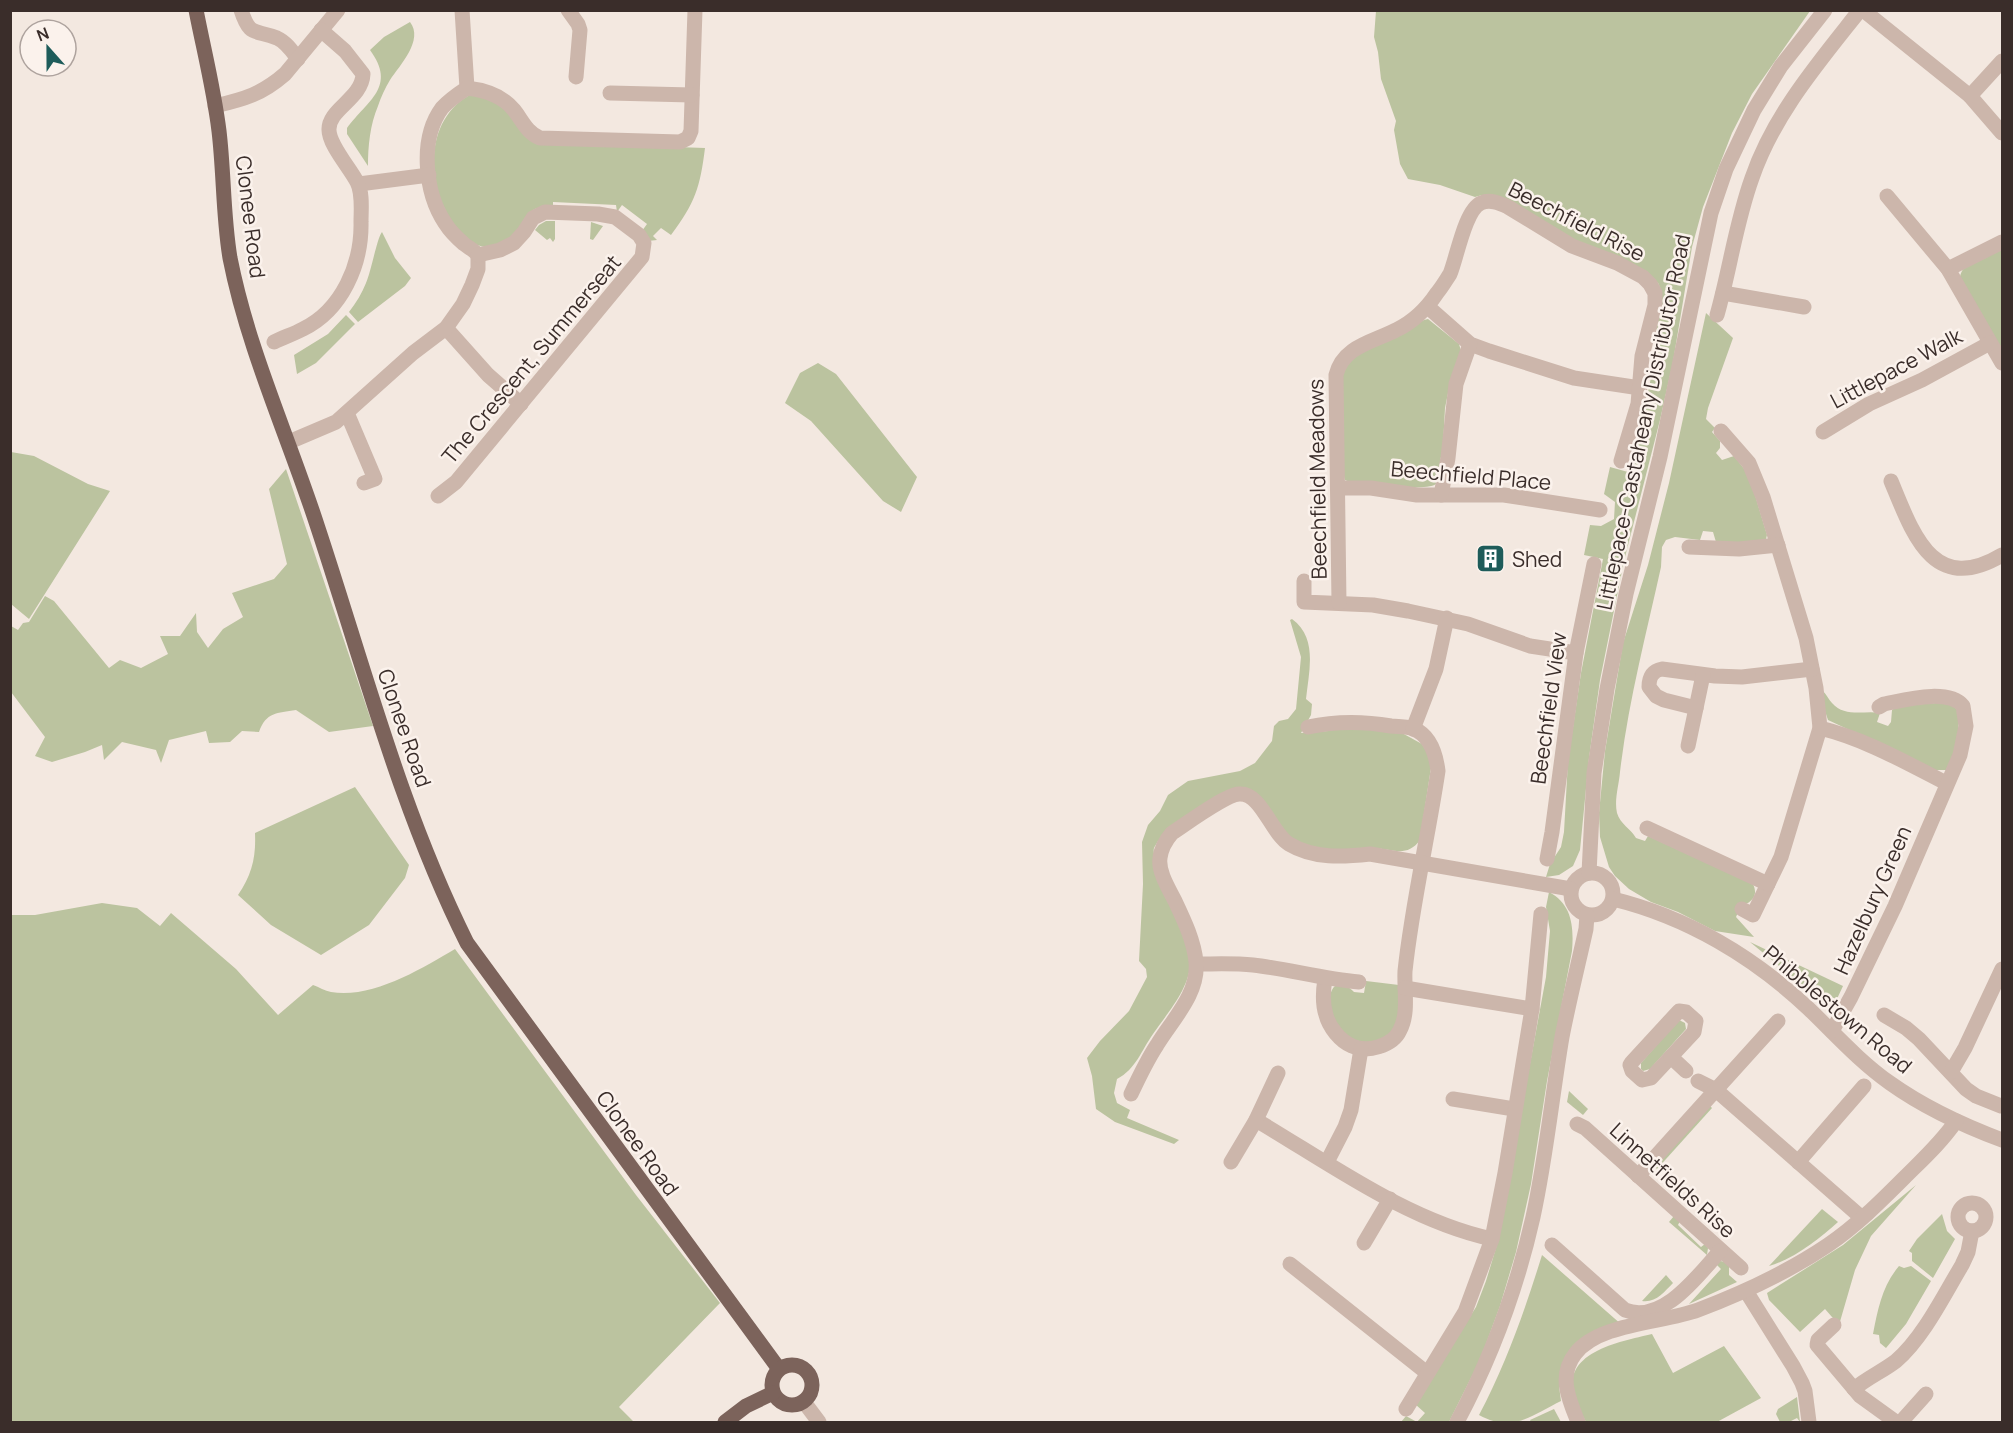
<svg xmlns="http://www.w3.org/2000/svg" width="2013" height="1433" font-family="Manrope,sans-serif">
  <rect width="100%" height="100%" fill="#f3e8e0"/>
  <!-- green -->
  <g fill="#bbc39f">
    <path d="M1376,11H1810L1752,94L1732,133L1703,207L1692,247L1673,362L1660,420L1624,561L1600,680L1589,758L1580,850L1573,866L1559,875L1546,877L1550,864L1561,847L1564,832L1568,761L1581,673L1603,559L1584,555L1590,525L1601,526L1614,519L1615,502L1604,494L1610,467L1628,472L1642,421L1659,339L1652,336L1662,292L1658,283L1653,280L1482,195L1475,197L1440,185L1408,179L1400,164L1394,130L1396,121L1381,79L1378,52L1374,37Z"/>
    <path d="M410,22C424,40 400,65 390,80C385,88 381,97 378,106C370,125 368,146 368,166L347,134V128C368,100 397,87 370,50L384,37Z"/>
    <path d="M468,96C498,93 517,122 534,142L705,148C700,188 695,203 671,235L661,228L653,236L657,240L648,241L642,231L647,224L622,205L617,212L616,205L553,202V207C547,206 541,206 535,209C529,212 527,217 523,223C513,238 496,252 477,245C470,243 464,236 459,231C427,194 421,124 468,96Z"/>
    <path d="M546,221H555V239L553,242L550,238L547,240L535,230L539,225Z"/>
    <path d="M591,222L603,226L593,240L590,239Z"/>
    <path d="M382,232L395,258L411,278L405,286L358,322L349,312C356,303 362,293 366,283C371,272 377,238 382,232Z"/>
    <path d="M2002,248V352L1960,279C1960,261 1989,254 2002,248Z"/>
    <path d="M1706,313L1733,338L1708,408L1706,419L1715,428L1712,432L1720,441V448L1716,453L1722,460L1734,456L1749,475L1767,535L1766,539L1761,542H1716L1713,532L1703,531L1700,540L1675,537L1666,540L1662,547L1661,567C1646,635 1628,703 1620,772C1619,785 1614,800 1617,813C1620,824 1631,829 1636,838L1645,841L1648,836L1753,884C1757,893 1755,898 1748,903H1742L1736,917L1754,937L1715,931L1678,912L1651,902L1629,889L1615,876L1609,867L1600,837L1599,813L1605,751L1623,643L1648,565L1669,483Z"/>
    <path d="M346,315L355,324L316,363L297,374L294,355L328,334Z"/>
    <path d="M1428,319L1459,344L1461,351L1450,383L1445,408L1443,446L1436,484C1424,492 1369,484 1352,483L1345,480L1342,470L1343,369L1350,358L1424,320Z"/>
    <path d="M818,363L836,374L917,477L901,512L883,501L811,421L785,403L800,373Z"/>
    <path d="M11,452L34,456L88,484L110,491L29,619L11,604Z"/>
    <path d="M286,469L373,726L329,732L296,710C277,713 266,712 259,732L242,731L230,742L209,743L206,731L169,740L161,763L156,750L122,742L104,760L102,745L85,752L52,762L35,756L45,737L11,692V626L18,630L23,623L29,622L45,596L54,601L109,668L120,660L141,668L168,654L160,636H180L196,613L197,632L208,648L223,629L243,617L232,593L274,579L287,564L269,489Z"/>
    <path d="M1292,619C1318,638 1309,671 1306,699L1312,704L1311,715L1301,733L1328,731L1347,727L1402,733L1422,744L1432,761L1420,840C1407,858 1393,849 1374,848C1342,848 1310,856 1285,833C1270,820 1269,800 1251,790L1158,841C1157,843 1155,846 1154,848C1150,864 1187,933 1190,957C1193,985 1168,1012 1153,1034C1141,1051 1136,1069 1117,1079L1114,1093L1117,1103L1130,1110L1127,1118L1179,1140L1174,1144L1115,1122L1096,1109L1092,1076L1087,1058L1100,1041L1129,1011L1147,977L1146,969L1139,961L1143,884L1142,842L1148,825L1160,811L1168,795L1188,781L1240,771L1255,763L1272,741L1274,726L1279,721L1288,719L1296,709L1301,657L1290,620Z"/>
    <path d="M1823,691C1827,695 1829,700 1832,703C1845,718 1865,710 1880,713L1877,722L1888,726L1891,722L1892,710L1898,706L1948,702L1959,711L1958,744L1946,770H1935L1828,720L1824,708Z"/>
    <path d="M355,787L409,865L405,878L369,925L321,955L271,925L238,895C252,874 256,858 255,833Z"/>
    <path d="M1549,892C1572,904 1574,927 1572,951L1547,1081L1531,1184L1516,1252L1500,1306L1480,1360L1449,1422H1401L1406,1416L1417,1422L1425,1413L1415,1404L1476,1307L1486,1281L1496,1248L1546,977L1550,931L1546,907Z"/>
    <path d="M102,903L137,908L160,926L171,913L236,969L278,1015L313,985C319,987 325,991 331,992C372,999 421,969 455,949L636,1195L720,1303L619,1407L634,1422H11V915H35Z"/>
    <path d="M1750,942L1843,986L1836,1001L1828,1005L1823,1002Z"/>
    <path d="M1366,981L1399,985L1398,1021L1388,1037C1381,1039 1371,1043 1364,1042C1318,1037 1322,960 1354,992L1364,993Z"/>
    <path d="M1679,1020L1685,1023L1686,1029L1650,1069L1643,1071L1641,1069V1063Z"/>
    <path d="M1569,1091L1588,1109L1583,1115L1567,1102Z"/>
    <path d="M1710,1106L1712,1108L1657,1169L1655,1167Z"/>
    <path d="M1916,1185L1871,1236L1855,1270L1839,1325L1825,1309L1800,1332L1769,1300L1767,1293L1843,1245Z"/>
    <path d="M1822,1209L1838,1222C1819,1239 1794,1259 1769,1266Z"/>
    <path d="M1942,1214L1947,1231L1955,1239L1933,1278L1912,1261V1253L1909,1251L1917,1239Z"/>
    <path d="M1674,1216L1680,1221L1678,1225L1701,1247L1705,1244L1708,1248L1707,1255L1669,1222Z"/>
    <path d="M1542,1255L1622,1325L1600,1332L1559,1386L1561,1401C1531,1416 1512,1433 1479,1415C1506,1364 1525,1310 1542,1255Z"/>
    <path d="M1721,1261L1729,1264V1275L1737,1282L1689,1304L1721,1269L1715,1263Z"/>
    <path d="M1899,1266L1904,1268L1911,1266L1931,1281L1906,1324L1886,1348L1880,1343L1879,1335L1873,1334C1878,1309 1882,1286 1899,1266Z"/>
    <path d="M1666,1275L1673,1283C1664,1292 1656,1303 1642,1301Z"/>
    <path d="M1652,1334L1673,1373L1724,1346L1761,1398L1717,1422H1586C1583,1416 1578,1409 1575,1401C1558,1352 1619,1342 1652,1334Z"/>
    <path d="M1797,1397L1800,1422L1797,1418L1789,1422H1780L1776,1414L1778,1409Z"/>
    <path d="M1554,1409L1561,1422H1531L1530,1420Z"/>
  </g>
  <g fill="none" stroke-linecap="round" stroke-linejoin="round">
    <!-- minor -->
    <g stroke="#ccb6ab" stroke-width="15">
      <path d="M241,10C250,38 255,29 277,38C286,42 292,51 298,59"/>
      <path d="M462,10L467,88C458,94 449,100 442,108C419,139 425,193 445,223C450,231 457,238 464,244C469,248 474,250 478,255"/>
      <path d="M568,10L578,24L580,30L576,77"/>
      <path d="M1863,10L1970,96L2002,133"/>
      <path d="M467,88C484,90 503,96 514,110C522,120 527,133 540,138L680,142L688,138L691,131L695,10"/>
      <path d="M610,93L692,95"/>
      <path d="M1970,96L2002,61"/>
      <path d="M215,106C245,99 262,94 285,74L338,10"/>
      <path d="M359,184L429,175"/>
      <path d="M1887,196L1948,269L2002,363"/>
      <path d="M1948,269L2002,242"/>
      <path d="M1723,293L1804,307"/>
      <path d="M1428,307L1470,344L1489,351L1574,378L1640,388"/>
      <path d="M1717,315C1730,269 1736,222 1752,178C1774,114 1819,62 1860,10"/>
      <path d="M446,328L488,375L521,404"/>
      <path d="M274,342C284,337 294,334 303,329C342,310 362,264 361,222C361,210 363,193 357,182C350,168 329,145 329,130C328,109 362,99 363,74L345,51L321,30"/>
      <path d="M347,413L375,479L364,483"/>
      <path d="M1721,431L1749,463L1763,497L1806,638L1816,688L1820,728L1781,857L1753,915L1742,909"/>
      <path d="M1823,432L1869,404L1922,380L1990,343"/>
      <path d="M289,442L336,422L413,353L446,328L463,304L472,285L478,269V255"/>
      <path d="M1891,481C1913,534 1933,596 2002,555"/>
      <path d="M1338,488H1371L1417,495H1504L1600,510"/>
      <path d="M1441,495L1448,458L1456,384L1470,344"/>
      <path d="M438,496L456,482L642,257L644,243L639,235L615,217L598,214L545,212L533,218L524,232L514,243L500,250L478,255"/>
      <path d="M1689,547L1739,549L1778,545"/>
      <path d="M1304,581V602L1373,605L1408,611L1468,624L1530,646L1576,653"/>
      <path d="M1339,603L1336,375C1343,346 1373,342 1396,330C1413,322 1427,308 1437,293C1442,287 1446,280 1450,274C1457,257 1465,210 1481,203C1490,199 1499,203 1508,207L1572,246L1617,263L1643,277L1650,284L1655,293V305L1642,356L1638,404L1621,461"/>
      <path d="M1696,708L1664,700L1656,696L1649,687C1649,677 1652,671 1662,669L1715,676L1742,677L1812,669"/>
      <path d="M1308,727C1336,721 1362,721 1391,726C1398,727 1407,726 1414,729C1431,736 1436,755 1438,771C1428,838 1412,904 1405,971C1404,990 1409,1013 1400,1030C1393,1046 1367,1053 1352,1046C1340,1041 1329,1027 1326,1015C1322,1003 1323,991 1325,979"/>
      <path d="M1820,728C1865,739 1905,762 1946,783"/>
      <path d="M1413,729L1436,669L1447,618"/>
      <path d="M1688,746L1703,675"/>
      <path d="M1647,828L1768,884"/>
      <path d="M1547,859L1552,832L1576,653L1594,564"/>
      <circle cx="1592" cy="894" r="21"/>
      <path d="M1589,873L1594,773L1607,689L1626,594L1660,457L1711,213L1726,169L1754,110L1781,66L1825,10"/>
      <path d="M1613,899C1687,917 1754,957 1809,1009C1835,1034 1860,1062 1890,1083C1925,1108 1962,1125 2002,1140"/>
      <path d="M1197,964C1215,964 1234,963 1253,965C1288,969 1323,979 1359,982"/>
      <path d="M1405,988L1532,1009"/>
      <path d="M1679,1011L1686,1012L1696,1021L1694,1032L1651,1078L1642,1080L1632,1071L1630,1065L1632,1062Z"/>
      <path d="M1884,1015L1906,1028L1919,1039L1966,1089L1976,1096L2001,1106"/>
      <path d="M1832,1031L1851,997L1895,906L1960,755L1966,726L1963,706C1948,688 1905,700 1884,704L1879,707"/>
      <path d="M1671,1057L1686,1071"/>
      <path d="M1951,1072L1965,1048L2002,969"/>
      <path d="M1698,1081L1716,1090L1862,1218"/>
      <path d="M1131,1094C1139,1077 1147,1060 1157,1045C1172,1020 1199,994 1196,962C1194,941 1184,920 1175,901C1169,889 1158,872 1160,858C1161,849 1166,840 1172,833C1186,824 1225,795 1239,794C1261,792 1271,833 1289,844C1314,859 1343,857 1370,854L1571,889"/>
      <path d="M1453,1099L1514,1109"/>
      <path d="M1256,1120C1329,1163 1408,1221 1492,1239"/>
      <path d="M1577,1124L1585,1128L1741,1268"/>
      <path d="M1231,1162L1256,1120L1278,1073"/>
      <path d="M1327,1162L1345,1127L1351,1110L1361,1049"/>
      <path d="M1798,1162L1864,1086"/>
      <path d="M1638,1176L1778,1021"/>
      <circle cx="1972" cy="1217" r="14"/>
      <path d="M1364,1243L1390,1199"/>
      <path d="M1552,1245L1625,1310C1663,1325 1699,1274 1720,1251"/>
      <path d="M1290,1264L1427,1373"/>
      <path d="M1746,1291L1793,1366L1802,1383L1805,1391L1809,1422"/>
      <path d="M1834,1325L1818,1340L1817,1345L1860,1396L1896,1422"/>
      <path d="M1854,1389C1867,1378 1883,1371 1896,1361C1923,1338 1944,1295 1962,1265L1968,1252L1972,1231"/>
      <path d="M804,1402L819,1422"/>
      <path d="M1406,1409L1465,1312L1492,1239L1505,1173L1532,1009L1541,914"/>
      <path d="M1457,1422C1491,1358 1517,1288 1533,1217C1546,1158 1552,1096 1562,1037C1569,1001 1578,965 1586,929L1587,915"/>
      <path d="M1578,1422C1569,1400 1558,1376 1575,1354C1598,1323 1663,1323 1698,1310C1743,1293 1788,1272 1828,1245C1856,1226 1880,1202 1904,1178C1922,1160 1941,1143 1956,1121"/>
      <path d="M1901,1422L1926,1394"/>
    </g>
    <!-- major -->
    <g stroke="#7c635b" stroke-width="15">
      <path d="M196,10C204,51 214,90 219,131C224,173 223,216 230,258C248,350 289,438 318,528C364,667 401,811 467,943L779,1369"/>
      <circle cx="792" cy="1385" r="20"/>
      <path d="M725,1422L746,1406L773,1393"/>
    </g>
  </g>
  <!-- icons -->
  <defs>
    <symbol id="building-square" viewBox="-11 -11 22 22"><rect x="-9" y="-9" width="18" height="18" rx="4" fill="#1e5c5a" stroke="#fbf2ec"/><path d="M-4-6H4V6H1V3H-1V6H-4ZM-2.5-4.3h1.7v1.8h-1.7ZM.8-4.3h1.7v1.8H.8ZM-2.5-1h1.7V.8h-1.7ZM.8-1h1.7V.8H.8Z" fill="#fff"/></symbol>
  </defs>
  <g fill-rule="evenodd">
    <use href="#building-square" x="1474" y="542" width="33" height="33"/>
  </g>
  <g text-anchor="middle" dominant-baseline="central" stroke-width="5" stroke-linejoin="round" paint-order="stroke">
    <!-- street labels -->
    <g font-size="21" fill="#3a2d2a" stroke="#fbf2ec">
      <text transform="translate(251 217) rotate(83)">Clonee Road</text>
      <text transform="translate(1577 221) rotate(27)">Beechfield Rise</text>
      <text transform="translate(531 359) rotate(-50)">The Crescent, Summerseat</text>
      <text transform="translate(1896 368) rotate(-28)">Littlepace Walk</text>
      <text transform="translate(1643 422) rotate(-78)">Littlepace-Castaheany Distributor Road</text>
      <text transform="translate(1471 475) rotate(5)">Beechfield Place</text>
      <text transform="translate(1317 479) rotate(-91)">Beechfield Meadows</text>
      <text transform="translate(1548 708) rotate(-82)">Beechfield View</text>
      <text transform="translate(405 728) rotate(71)">Clonee Road</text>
      <text transform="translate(1872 900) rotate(-66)">Hazelbury Green</text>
      <text transform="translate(1838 1009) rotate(40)">Phibblestown Road</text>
      <text transform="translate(638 1143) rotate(54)">Clonee Road</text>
      <text transform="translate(1673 1180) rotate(42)">Linnetfields Rise</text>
    </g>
    <!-- poi labels -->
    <g font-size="21" fill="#3a2d2a" stroke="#fbf2ec" text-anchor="start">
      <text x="1512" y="559">Shed</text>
    </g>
  </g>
  <!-- border -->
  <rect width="2013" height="1433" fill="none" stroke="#3a2d2a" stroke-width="24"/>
  <!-- north arrow -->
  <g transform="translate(48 48) rotate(339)"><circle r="28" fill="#fbf2ec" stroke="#aea39e" stroke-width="1.5"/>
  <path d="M0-4.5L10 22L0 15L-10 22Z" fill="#1e5c5a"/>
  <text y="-9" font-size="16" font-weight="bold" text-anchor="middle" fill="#3a2d2a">N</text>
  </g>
</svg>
